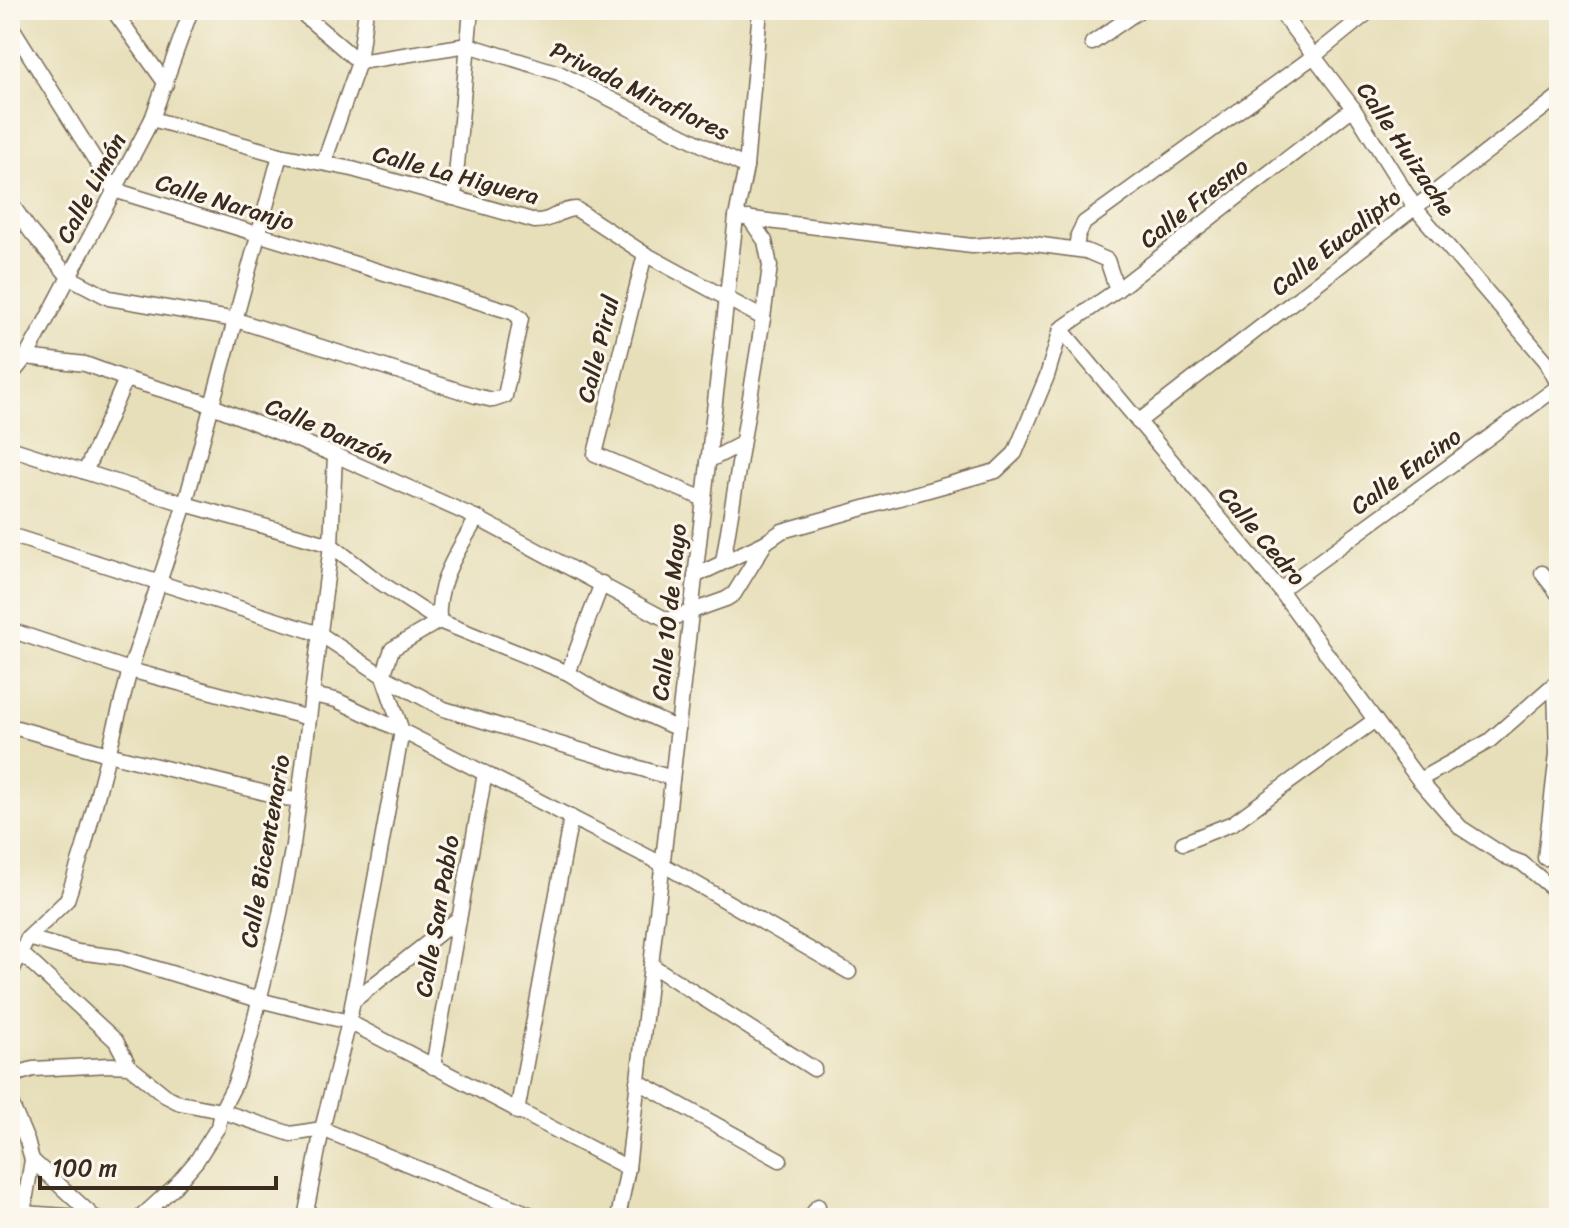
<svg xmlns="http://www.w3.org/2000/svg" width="1569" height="1228" font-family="Sriracha,sans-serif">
  <rect width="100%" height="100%" fill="#fbf7ec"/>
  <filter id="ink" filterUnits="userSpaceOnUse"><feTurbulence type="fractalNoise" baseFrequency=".0125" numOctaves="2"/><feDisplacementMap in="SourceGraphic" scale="16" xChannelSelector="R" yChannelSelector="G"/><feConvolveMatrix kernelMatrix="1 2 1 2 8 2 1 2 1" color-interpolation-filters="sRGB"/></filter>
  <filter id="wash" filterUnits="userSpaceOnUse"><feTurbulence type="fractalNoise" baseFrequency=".006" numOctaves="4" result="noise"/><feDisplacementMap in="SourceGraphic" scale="32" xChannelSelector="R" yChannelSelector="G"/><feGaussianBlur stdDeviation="1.8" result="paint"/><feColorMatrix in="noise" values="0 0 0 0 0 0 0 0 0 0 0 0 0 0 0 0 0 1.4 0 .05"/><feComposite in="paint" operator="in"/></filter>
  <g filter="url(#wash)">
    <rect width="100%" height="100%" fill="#e7dfba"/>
  </g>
  <g filter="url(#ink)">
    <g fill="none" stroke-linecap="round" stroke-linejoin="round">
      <defs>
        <g id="minor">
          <path d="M113,10L166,84"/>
          <path d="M298,10L359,62L468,45L559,73L746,167"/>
          <path d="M1279,10L1353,108L1416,209L1546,361L1559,386"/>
          <path d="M10,24L114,190L512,312L521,318L505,396L493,400L476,396L236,320L109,298L69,277L31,232L10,202"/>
          <path d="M1092,43L1140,10"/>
          <path d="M152,119L280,155L352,169L535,221C555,221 558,209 576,209L645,254L763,318L723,562"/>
          <path d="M324,162L359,62L366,10"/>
          <path d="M454,198L471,10"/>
          <path d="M736,217L972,246L1020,242L1086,251L1107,260L1117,290"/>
          <path d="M749,218L765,241L770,266L763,318"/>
          <path d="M1076,249L1078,235L1084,223L1314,56L1371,10"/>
          <path d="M645,254L595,454L704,499"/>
          <path d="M1061,329L1280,590L1419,780L1461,828L1506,857L1522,863L1559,894"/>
          <path d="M1061,329L1117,290L1353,108"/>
          <path d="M26,357L85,364L126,379L200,401L335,455L477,518L667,620L726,599L734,594L766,542L782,531L996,471L1015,453L1047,376L1061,329"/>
          <path d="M10,377L26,357L41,330L152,119L191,10"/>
          <path d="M1138,422L1559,96"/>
          <path d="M10,448L185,504L331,545L375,579L439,621L568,673L604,695L678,729"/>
          <path d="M708,461L741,444"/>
          <path d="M85,472L126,379"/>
          <path d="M10,535L320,634L383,676L444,709L672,778"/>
          <path d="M1542,573L1559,595"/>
          <path d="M695,576L766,542"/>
          <path d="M1280,590L1559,386"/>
          <path d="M439,621C436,581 458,551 477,518"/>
          <path d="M10,630L130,670L309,718"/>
          <path d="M568,673L602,583"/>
          <path d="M312,695L336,700L402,731L662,864L849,972"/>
          <path d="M10,726L108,754L298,801"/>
          <path d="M1419,780L1489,741L1559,680"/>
          <path d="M1183,843L1233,823L1375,720"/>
          <path d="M1545,858L1557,754L1555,683"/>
          <path d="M28,938L78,952L118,957L259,1000L349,1022L628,1168"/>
          <path d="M20,952L116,1041L129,1066"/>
          <path d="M651,965L814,1069"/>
          <path d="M10,975L28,938L67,900L84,847L130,670L185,504L280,155"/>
          <path d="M353,1001L459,918"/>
          <path d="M433,1067L485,773"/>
          <path d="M10,1076L33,1069L110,1065L129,1066L166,1096L180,1103L221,1111L291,1134L322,1129L539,1218"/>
          <path d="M637,1081L780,1160"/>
          <path d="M10,1101L27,1141L32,1160L23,1213L26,1218"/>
          <path d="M517,1112L571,817"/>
          <path d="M32,1160L95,1218"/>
          <path d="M10,1204L23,1213L96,1218"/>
          <path d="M140,1218L175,1186L197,1160L218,1127L221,1111L234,1086L250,1038L279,919L293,845L331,545L335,455"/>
          <path d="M305,1218L322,1129L349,1022L402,731L383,676L392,649L439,621"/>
          <path d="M618,1218L628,1168L736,217L746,167L760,10"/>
          <path d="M810,1218L818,1206"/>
        </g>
      </defs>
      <!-- minor casing -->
      <use href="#minor" stroke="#776955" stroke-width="17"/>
      <!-- minor -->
      <use href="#minor" stroke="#fff" stroke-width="14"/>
    </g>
  </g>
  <g text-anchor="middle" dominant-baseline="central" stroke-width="6" stroke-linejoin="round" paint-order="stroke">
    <!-- street labels -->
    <g font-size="24" fill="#3b2a1e" stroke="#fbf7ec">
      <text transform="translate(640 91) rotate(26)">Privada Miraflores</text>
      <text transform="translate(1406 149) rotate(56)">Calle Huizache</text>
      <text transform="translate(456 175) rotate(15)">Calle La Higuera</text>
      <text transform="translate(91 188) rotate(-62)">Calle Limón</text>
      <text transform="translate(225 202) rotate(17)">Calle Naranjo</text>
      <text transform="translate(1194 203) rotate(-38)">Calle Fresno</text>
      <text transform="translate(1336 242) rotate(-38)">Calle Eucalipto</text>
      <text transform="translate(598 349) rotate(-76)">Calle Pirul</text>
      <text transform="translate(329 431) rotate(23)">Calle Danzón</text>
      <text transform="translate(1406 471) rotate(-36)">Calle Encino</text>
      <text transform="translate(1262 536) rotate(50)">Calle Cedro</text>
      <text transform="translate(669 612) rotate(-84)">Calle 10 de Mayo</text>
      <text transform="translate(265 851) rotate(-80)">Calle Bicentenario</text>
      <text transform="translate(437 916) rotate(-80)">Calle San Pablo</text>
    </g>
  </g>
  <!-- margin -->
  <rect width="1569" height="1228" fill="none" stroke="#fbf7ec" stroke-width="40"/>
  <!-- scale -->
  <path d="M40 1176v12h236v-12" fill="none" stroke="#3b2a1e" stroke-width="4"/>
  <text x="52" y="1176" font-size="24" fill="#3b2a1e" stroke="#fbf7ec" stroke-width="6" paint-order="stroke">100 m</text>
</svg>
